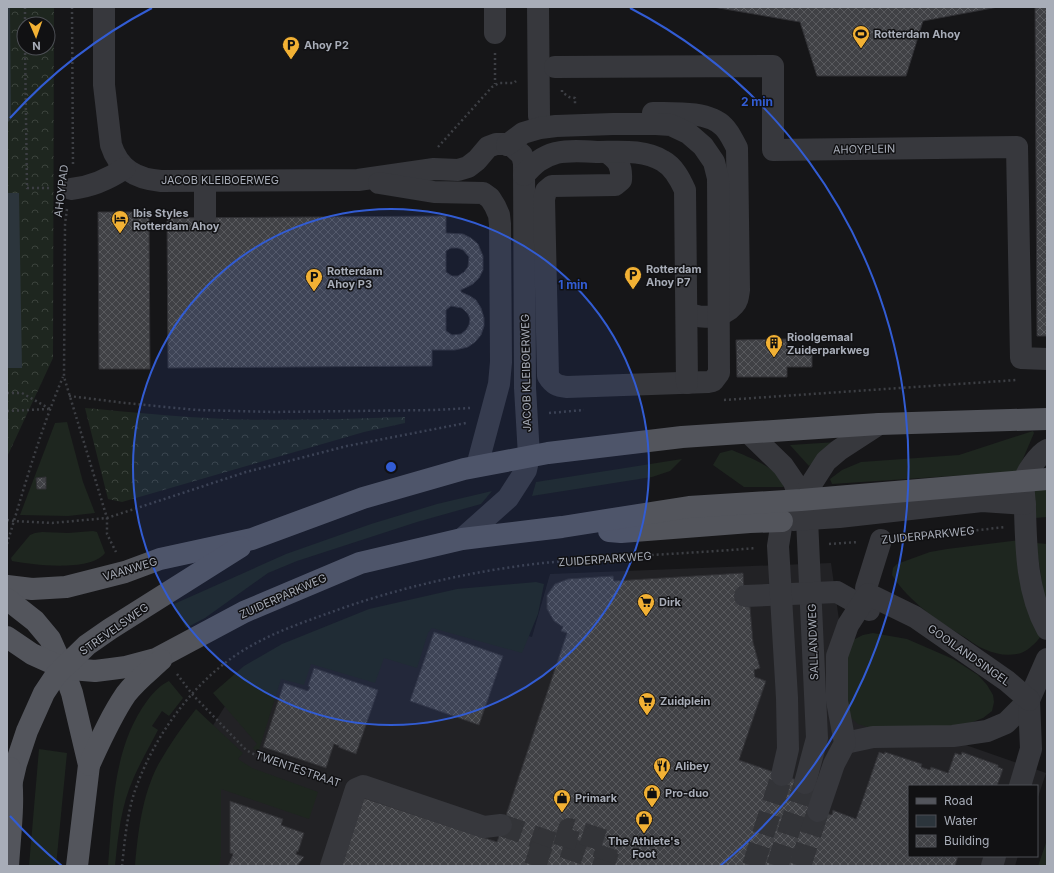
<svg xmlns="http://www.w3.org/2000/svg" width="1054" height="873" font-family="Inter,sans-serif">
  <defs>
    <pattern id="forest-crowns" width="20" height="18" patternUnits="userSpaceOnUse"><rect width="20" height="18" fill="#1e261f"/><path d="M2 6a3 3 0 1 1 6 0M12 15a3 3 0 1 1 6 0" fill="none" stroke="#3c433d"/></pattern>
    <pattern id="building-cross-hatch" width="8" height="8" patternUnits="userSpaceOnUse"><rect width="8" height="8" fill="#404145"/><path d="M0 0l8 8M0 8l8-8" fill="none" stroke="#595a5e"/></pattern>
  </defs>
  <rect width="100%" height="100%" fill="#161618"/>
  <!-- built -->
  <path fill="#222225" d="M831,563L851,705L1046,773L1037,800V786H909V856H1018L1015,866H173L205,738L232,695L284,662L458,616L532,637L550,574Z"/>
  <!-- grass -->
  <g fill="#1e261f">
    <path d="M67,422L83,482L95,513L68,516L20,515L55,423Z"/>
    <path d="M1033,431L1034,433L1019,468L1014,475L997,473L832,484L830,479L842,470L861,462L959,455Z"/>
    <path d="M837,442L809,466L790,445Z"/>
    <path d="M732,450C748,457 780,468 784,487H744L713,465L720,453Z"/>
    <path d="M682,459L670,471L652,477L532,496L536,482Z"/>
    <path d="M1047,488V517L1035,518L1034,494L1035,490Z"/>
    <path d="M492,491L481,504L417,522L297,561L268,573L205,618L186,628L174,604L286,554L371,524L437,504Z"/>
    <path d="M93,531L97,532L105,553C91,572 33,565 12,561L11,558L30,535L35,533L42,532L68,533Z"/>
    <path d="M1021,540L1041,636C1036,643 1026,653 1017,654C1006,656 995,654 984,649C978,647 972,642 966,638C939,622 909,602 892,575L893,568L897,564L930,552L947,549Z"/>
    <path d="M1036,543L1047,544V616Z"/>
    <path d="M536,582L544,584L538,614L522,653L432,628L428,633L417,668L384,658L375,683L311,664L304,685L281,679L258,753L253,748L257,744L213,693L244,666L282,644L369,609L457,589Z"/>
    <path d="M873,633L907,639L953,659L978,675L987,685L993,695L994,702L992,711L983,718L965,725L881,731L858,724L847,714L841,670L853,640L863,635Z"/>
    <path d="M169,681L183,698L169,716L162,711L152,726L158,730C150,746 141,761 134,777C121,805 118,836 115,866H108C113,810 112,749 147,701C152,694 160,685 169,681Z"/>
    <path d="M196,709L243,753L238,759L252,768L318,792L309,819L221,789V857L218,866H135C138,832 142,796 158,765C169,745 182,727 196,709Z"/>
    <path d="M39,749L67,753L56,866H29Z"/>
    <path d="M1047,840V866H1038Z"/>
  </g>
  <!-- forest -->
  <g fill="url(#forest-crowns)" fill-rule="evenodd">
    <path d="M7,7H54L53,358L7,457ZM24,24H48V48H24Z"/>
    <path d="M85,408C131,412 178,417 225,419C285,421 345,419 405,417V423L364,432L122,502L108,499Z"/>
  </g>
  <!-- water -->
  <g fill="#2c353c">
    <path d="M7,7H10L11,119L7,123Z"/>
    <path d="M7,193H19L22,368H7Z"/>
  </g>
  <!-- building -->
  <g fill="url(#building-cross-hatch)" stroke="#303034" fill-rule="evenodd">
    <path d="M713,7H998L923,21L906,76H817L800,22Z"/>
    <path d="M1035,7H1047V336H1037Z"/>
    <path d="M98,212H149L150,369H99Z"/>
    <path d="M446,216V233L463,234L471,238L478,244L483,256V270L479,278L473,284L461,290V292L470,296L476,300L481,308L484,318V326L481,335L475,342L468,347L455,350H432V366L168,368L167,218ZM451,248H458L463,250L469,257L468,267L464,272L458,276H452L446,272V251ZM451,306L462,308L468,314L470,319L469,325L466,330L461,334L452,335L446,331V310Z"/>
    <path d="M787,339V349H812V367H787V377H737L736,340Z"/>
    <path d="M46,477V489H37L36,478Z"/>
    <path d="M743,573L745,606L750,607L753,642L760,668L754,670L755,677L766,681L739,760L817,787L810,808L832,815L833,810L835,811L856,819L879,752L884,754L885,752L922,764L921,767L930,770L931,767L948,773L955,753L961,755L962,752L998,765V767L1003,769L997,786H909V856H958L955,866H338L361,797L497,842L567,633L561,631L563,627L554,621L547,609V595L555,584L568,579L613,576L614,581Z"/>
    <path d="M434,632L503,656L479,725L410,701Z"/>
    <path d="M314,668L378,690L356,754L338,747L339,746L334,744L326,768L263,747L284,683L308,691L310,687L308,686Z"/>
    <path d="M230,801L283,819L281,825L304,833L298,852L297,851L296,854L304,857L297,866H228L233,854L230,853Z"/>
  </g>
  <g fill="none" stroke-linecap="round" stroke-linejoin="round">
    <!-- minor-tunnel -->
    <g stroke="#333438" stroke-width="22" stroke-dasharray="22 11" stroke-linecap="butt">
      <path d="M501,825L619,866"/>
      <path d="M564,847L569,829L609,842L603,860"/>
      <path d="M535,866L544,840"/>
      <path d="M753,866L782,775"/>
      <path d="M777,866L805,783"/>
      <path d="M800,866L818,811"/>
    </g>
    <!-- path -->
    <g stroke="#3d3f44" stroke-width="2.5" stroke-dasharray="2 3" stroke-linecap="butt">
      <path d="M25,7V24"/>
      <path d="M72,7L73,167"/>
      <path d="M25,48L27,188H50"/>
      <path d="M495,53V84"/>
      <path d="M562,90V92L569,97L575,98V104"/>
      <path d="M438,147L492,87L499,83H514L516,81"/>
      <path d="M67,209L65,224L64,377L107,518V534L116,552"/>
      <path d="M7,393H22L50,409"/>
      <path d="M69,396L125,403L197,410L273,412L436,410L470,408"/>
      <path d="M724,400L1017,380"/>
      <path d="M7,411L48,409"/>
      <path d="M549,413L584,410"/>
      <path d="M7,520L14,521L52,523L107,518L246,472L347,446L466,423"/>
      <path d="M902,539L1005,527"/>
      <path d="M7,544C24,488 40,431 63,377"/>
      <path d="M829,544L858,542"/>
      <path d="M177,674L192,694L246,750L261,758L337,783"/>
      <path d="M122,866C125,839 127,811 137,785C156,734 193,683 239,653C267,635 298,624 329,613C396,588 472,571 543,563C614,556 685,554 756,548"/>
    </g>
    <!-- minor -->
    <g stroke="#37383d" stroke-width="22">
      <path d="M104,7V85L111,145C119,170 137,179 161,181L358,180L434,169L458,170L468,167L477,160L488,147L496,144H504L512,146L522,155L524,163L525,388L529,456L526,470L508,498L462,539"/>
      <path d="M495,7V33"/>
      <path d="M538,7L539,116"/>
      <path d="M555,67L773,66V150L1017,147L1021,358L1047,359"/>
      <path d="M653,113C674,113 709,111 724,127C730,133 733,141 737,148L739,290C738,296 738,301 734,305C723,318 700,320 687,312"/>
      <path d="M507,145L523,133L540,128L556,126L613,124H656L671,125L688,133L703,146L714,162L718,178L719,373L713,381L708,382L567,387C557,386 553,384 548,376L544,199L546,191L552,186L615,185L621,180C622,166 618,159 606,152"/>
      <path d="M524,175C534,164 541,157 556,153C569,150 583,151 597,152C618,152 644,149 663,161C674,167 680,179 685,190L687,383"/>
      <path d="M205,181V217"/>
      <path d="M379,183L434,192L483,193L490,198L495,206L499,215L500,224L501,362L499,384L477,466"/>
      <path d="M71,189C90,187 109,179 125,168"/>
      <path d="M749,433L783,466L794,482L807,519L817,738L805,783"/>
      <path d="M1047,450C1039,454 1025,473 1024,482C1023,491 1025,500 1025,509C1026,550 1027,593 1047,629"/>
      <path d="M793,520L839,517L982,501L1025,504"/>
      <path d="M870,595L868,594L866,588L881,540"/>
      <path d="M745,596L837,592L869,610"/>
      <path d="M845,743L873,737L953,736L987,731L1006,723L1029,700L1047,659"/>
      <path d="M782,775L788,749L787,698L778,546L782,521L801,500L826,461L839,450L879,424"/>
      <path d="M1020,786L1031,749L1029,700"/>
      <path d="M818,811L834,764L845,743L837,701V656L848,625L868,594L915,617L1007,681L1029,700"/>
      <path d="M331,866L356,789L363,786L484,827L501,825"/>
      <path d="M992,866L995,856"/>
    </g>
    <!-- major -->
    <g stroke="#53555c" stroke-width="22">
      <path d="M609,531L621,532L750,522L782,521"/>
      <path d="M7,586L32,589L66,587L125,572L160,559L252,539L363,498L464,469L548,453L682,437L833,427L879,424L1047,419"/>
      <path d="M7,599L35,621L50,639L63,668L72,693L89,765L77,866"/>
      <path d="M7,637L32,654L63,668L71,669L95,671L111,669L126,667L156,659L244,612L360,563L462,539L562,527L689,507L801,500L1047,479"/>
      <path d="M89,765C100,741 111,716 126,694C136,681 149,671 161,660"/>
      <path d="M12,781L16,764L27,731L44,693L56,675L87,645L110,629L240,547"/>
      <path d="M8,866C10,833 15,800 10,768"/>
    </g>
  </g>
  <!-- distance rings -->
  <circle cx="391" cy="467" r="258" fill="#325cd3" fill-opacity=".12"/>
  <g fill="none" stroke="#325cd3" stroke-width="2">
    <circle cx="391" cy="467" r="258"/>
    <path d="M62 866A517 517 0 0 1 10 816M10 118A517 517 0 0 1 152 8M630 8A517 517 0 0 1 720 866"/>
  </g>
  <!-- icons -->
  <defs>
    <symbol id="stadium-pin" viewBox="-11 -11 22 30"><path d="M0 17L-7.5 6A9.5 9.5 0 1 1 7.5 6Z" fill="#f2b134" stroke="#111113"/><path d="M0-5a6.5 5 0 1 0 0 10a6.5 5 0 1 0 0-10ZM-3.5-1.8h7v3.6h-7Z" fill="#111"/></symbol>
    <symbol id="parking-pin" viewBox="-11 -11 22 30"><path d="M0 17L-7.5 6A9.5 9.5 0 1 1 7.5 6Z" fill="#f2b134" stroke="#111113"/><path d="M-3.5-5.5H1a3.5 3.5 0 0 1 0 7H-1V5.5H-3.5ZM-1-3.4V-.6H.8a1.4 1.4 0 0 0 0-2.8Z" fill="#111"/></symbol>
    <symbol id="hotel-pin" viewBox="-11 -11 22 30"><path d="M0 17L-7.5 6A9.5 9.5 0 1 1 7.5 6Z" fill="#f2b134" stroke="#111113"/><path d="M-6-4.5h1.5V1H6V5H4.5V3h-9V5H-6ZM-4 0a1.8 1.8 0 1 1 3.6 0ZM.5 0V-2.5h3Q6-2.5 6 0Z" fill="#111"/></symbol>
    <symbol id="building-pin" viewBox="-11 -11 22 30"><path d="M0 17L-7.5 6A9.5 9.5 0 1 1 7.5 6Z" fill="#f2b134" stroke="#111113"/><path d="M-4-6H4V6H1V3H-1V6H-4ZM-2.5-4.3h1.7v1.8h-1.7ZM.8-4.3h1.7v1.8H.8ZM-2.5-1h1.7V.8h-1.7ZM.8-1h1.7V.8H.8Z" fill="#111"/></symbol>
    <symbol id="supermarket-pin" viewBox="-11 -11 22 30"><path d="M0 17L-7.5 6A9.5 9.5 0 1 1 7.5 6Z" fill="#f2b134" stroke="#111113"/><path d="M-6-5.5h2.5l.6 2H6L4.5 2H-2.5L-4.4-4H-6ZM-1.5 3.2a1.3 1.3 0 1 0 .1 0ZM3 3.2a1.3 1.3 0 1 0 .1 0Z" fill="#111"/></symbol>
    <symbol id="restaurant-pin" viewBox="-11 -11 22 30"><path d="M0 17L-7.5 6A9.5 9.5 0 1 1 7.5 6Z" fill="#f2b134" stroke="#111113"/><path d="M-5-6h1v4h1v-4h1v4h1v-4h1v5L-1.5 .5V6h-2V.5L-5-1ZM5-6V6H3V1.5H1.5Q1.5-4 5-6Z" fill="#111"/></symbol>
    <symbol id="shop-pin" viewBox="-11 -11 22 30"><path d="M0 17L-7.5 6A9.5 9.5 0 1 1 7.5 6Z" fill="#f2b134" stroke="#111113"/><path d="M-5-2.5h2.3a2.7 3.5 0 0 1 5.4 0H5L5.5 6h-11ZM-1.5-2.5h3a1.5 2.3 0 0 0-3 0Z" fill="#111"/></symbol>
  </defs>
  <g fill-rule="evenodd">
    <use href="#stadium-pin" x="851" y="24" width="20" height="27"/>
    <use href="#parking-pin" x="281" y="35" width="20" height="27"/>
    <use href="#hotel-pin" x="110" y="209" width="20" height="27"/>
    <use href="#parking-pin" x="623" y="265" width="20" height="27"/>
    <use href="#parking-pin" x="304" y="267" width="20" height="27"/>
    <use href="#building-pin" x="764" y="333" width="20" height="27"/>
    <use href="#supermarket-pin" x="636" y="592" width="20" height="27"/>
    <use href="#supermarket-pin" x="637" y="691" width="20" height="27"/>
    <use href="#restaurant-pin" x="652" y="756" width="20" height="27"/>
    <use href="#shop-pin" x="642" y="783" width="20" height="27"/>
    <use href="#shop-pin" x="552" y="788" width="20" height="27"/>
    <use href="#shop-pin" x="634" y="809" width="20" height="27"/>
  </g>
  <g text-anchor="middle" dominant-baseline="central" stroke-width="3" stroke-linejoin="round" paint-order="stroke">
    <!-- poi labels -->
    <g font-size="11" font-weight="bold" fill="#a8adb8" stroke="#111113" text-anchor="start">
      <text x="874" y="34">Rotterdam Ahoy</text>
      <text x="304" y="45">Ahoy P2</text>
      <text x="133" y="213">Ibis Styles<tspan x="133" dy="13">Rotterdam Ahoy</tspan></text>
      <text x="646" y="269">Rotterdam<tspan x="646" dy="13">Ahoy P7</tspan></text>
      <text x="327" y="271">Rotterdam<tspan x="327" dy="13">Ahoy P3</tspan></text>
      <text x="787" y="337">Rioolgemaal<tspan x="787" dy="13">Zuiderparkweg</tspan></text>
      <text x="659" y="602">Dirk</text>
      <text x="660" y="701">Zuidplein</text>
      <text x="675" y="766">Alibey</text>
      <text x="665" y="793">Pro-duo</text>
      <text x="575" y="798">Primark</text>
      <text x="644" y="841" text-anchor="middle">The Athlete's<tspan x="644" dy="13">Foot</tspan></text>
    </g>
    <!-- street labels -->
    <g font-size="11" fill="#a8adb8" stroke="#111113">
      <text transform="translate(864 149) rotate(-1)">AHOYPLEIN</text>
      <text x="220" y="180">JACOB KLEIBOERWEG</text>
      <text transform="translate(61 191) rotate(-83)">AHOYPAD</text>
      <text transform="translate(526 373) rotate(-91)">JACOB KLEIBOERWEG</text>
      <text transform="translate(928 535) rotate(-6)">ZUIDERPARKWEG</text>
      <text transform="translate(605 559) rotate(-4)">ZUIDERPARKWEG</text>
      <text transform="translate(130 569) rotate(-17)">VAANWEG</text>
      <text transform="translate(283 596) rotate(-24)">ZUIDERPARKWEG</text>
      <text transform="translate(114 629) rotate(-35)">STREVELSWEG</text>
      <text transform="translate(813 642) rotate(-92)">SALLANDWEG</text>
      <text transform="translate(969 655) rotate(35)">GOOILANDSINGEL</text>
      <text transform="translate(298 769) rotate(19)">TWENTESTRAAT</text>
    </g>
  </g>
  <circle cx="391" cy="467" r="6" fill="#325cd3" stroke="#111113" stroke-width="2"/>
  <g font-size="12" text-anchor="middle" font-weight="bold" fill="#325cd3" stroke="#111113" stroke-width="3" stroke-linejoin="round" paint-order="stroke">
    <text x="757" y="106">2 min</text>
    <text x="573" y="289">1 min</text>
  </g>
  <!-- border -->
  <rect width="1054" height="873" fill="none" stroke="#a8adb8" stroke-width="16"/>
  <!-- legend -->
  <rect x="908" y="785" width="130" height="72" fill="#111113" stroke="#4d4f55"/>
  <rect x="916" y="798" width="20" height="6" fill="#53555c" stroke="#4d4f55"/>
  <text x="944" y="805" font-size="12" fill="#a8adb8">Road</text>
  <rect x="916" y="815" width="20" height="12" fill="#2c353c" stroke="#4d4f55"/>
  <text x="944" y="825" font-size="12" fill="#a8adb8">Water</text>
  <rect x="916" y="835" width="20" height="12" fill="url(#building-cross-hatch)" stroke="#4d4f55"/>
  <text x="944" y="845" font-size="12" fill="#a8adb8">Building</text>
  <!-- north arrow -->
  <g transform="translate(36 36) rotate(178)"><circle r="19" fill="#111113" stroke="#4d4f55"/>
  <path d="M0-3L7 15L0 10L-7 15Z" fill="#f2b134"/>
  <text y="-6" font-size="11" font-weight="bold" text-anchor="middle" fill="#a8adb8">N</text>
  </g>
</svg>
